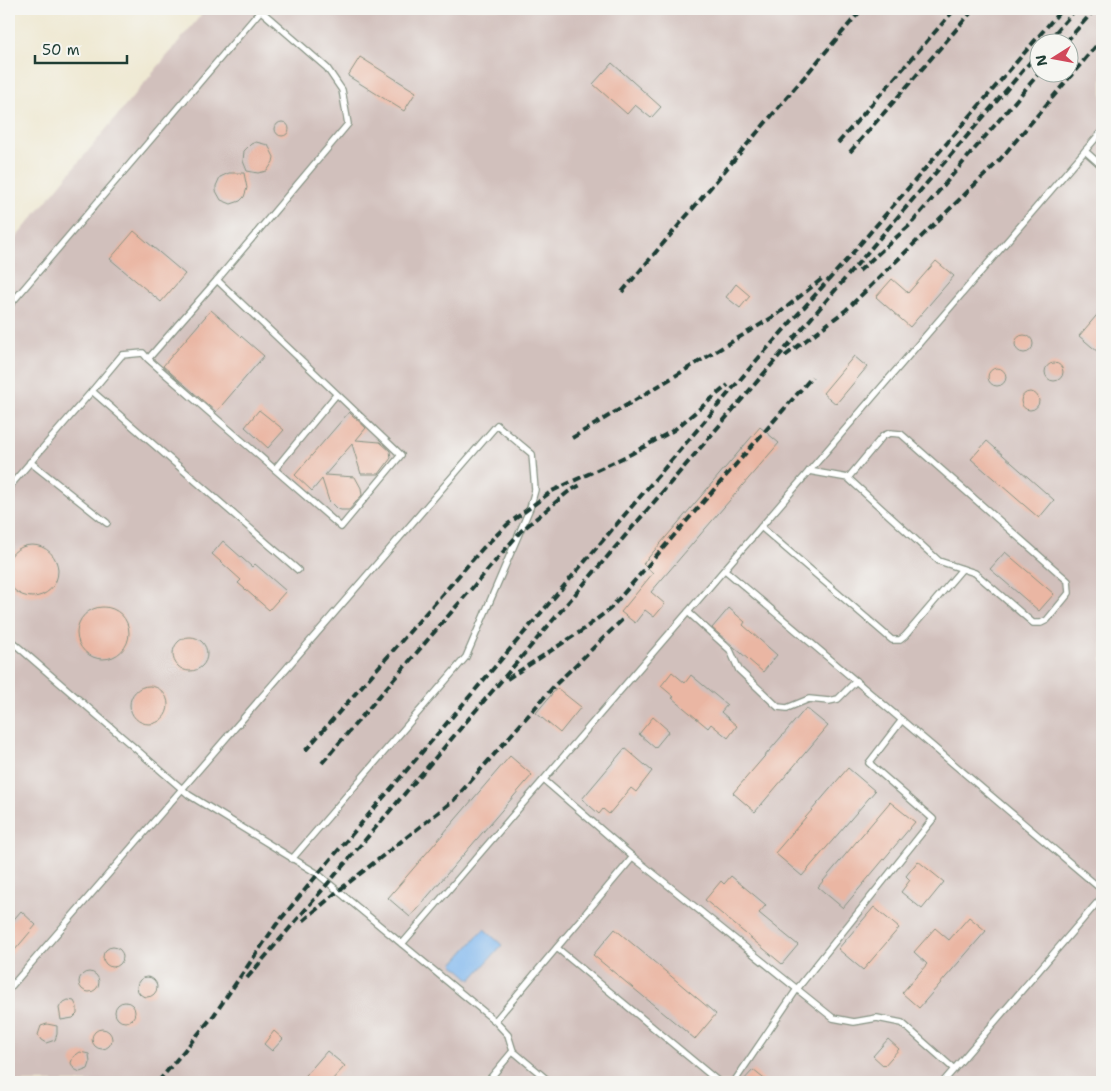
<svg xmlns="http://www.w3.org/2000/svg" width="1111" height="1091" font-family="'Shantell Sans',sans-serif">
  <rect width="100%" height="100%" fill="#f6f6f2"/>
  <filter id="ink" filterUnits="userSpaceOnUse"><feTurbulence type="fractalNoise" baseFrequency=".02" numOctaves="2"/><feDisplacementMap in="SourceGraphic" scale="10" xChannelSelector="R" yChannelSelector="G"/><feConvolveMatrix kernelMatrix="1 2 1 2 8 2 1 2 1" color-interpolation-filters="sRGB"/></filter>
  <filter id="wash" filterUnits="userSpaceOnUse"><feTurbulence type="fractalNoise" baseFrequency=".0096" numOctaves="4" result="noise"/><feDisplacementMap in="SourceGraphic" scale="20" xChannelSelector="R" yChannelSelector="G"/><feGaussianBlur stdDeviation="1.12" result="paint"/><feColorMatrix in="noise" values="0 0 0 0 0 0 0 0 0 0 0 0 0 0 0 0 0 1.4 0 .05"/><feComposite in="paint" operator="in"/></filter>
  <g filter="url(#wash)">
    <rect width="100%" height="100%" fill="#efe9d3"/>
    <!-- industrial -->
    <path fill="#d1c0bc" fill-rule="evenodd" d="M206,9H1102V1082H14L9,1078V246ZM1038,42H1068V72H1038Z"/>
    <!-- water -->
    <path fill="#7eb6ee" stroke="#4e7a91" d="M484,929L502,945L471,980L453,964Z"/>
    <g id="blocks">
      <!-- building -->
      <g fill="#eab6a3">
        <path d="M360,57L416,92L404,111L348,76Z"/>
        <path d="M612,63L661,107L651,118L635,105L627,114L593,84Z"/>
        <circle cx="282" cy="129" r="7"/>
        <path d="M256,142L268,145L274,157L273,162L267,171L258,173L247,171L243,161L244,151L251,144Z"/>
        <path d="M229,173H244L247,188L244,197L240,201L231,204L221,200L216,191V186L220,177Z"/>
        <path d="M134,231L185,274L161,302L110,259Z"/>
        <path d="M936,261L954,276L910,327L876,297L892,279L908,293Z"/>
        <path d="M736,284L750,296L740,308L726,297Z"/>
        <path d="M1102,309V347L1098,352L1079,336Z"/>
        <path d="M211,310L264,356L216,412L163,366Z"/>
        <circle cx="1024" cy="344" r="9"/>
        <path d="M854,356L867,367L836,404L823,393Z"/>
        <circle cx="1054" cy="372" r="9"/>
        <circle cx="997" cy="377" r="9"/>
        <circle cx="1030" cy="401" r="9"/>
        <path d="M259,410L284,430L268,448L245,427Z"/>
        <path d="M349,412L366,428L356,440L380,442L390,451L391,458L379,474H361L352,444L325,475L355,477L361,488L362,495L349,510H341L336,508L329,501L322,479L312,491L295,475Z"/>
        <path d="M760,427L779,443L651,592L665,604L654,617L645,610L635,623L621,612L653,573L643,564Z"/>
        <path d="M987,441L1054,500L1039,518L971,459Z"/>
        <path d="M223,541L252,567L255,564L286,591L269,610L238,583L241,580L212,554Z"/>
        <circle cx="32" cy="571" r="26"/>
        <path d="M1005,552L1054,594L1039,611L990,569Z"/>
        <circle cx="103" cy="633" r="26"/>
        <path d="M729,608L745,622L743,625L777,655L763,672L712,628Z"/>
        <circle cx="190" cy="654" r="17"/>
        <path d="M672,672L685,683L691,675L727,705L721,712L737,726L728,738L711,724L708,728L672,698L674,697L661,686Z"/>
        <circle cx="149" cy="705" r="19"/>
        <path d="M557,688L581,707L560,733L536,713Z"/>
        <path d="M806,708L828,726L755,812L733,793Z"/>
        <path d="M653,717L669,731L655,748L639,734Z"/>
        <path d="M625,748L652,771L636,792L631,788L609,814L603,809L599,814L582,799Z"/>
        <path d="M510,756L532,775L410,917L388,898Z"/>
        <path d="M848,768L875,791L802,876L775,853Z"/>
        <path d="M890,802L915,822L843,908L818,887Z"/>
        <path d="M918,861L944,882L922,909L901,892L910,880L906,876Z"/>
        <path d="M731,876L766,905L759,913L798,945L782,964L705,900L721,881L724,884Z"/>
        <path d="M874,907L899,928L863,970L838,949Z"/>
        <path d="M21,911L36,925L9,957V925Z"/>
        <path d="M969,917L986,931L919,1008L902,993L927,964L914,952L935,928L949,940Z"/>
        <path d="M615,929L716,1014L695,1039L593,955Z"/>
        <circle cx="113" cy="957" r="10"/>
        <circle cx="89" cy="982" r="10"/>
        <circle cx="147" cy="987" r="10"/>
        <path d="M68,1000L74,1001L77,1007V1014L73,1018L61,1020L59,1008L62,1003Z"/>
        <circle cx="125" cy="1012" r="10"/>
        <path d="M47,1024L57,1026V1034L55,1040L46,1043L41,1040L38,1035L41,1026Z"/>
        <circle cx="102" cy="1039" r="10"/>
        <path d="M274,1031L283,1039L272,1051L264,1044Z"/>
        <path d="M888,1039L899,1049L884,1066L873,1056Z"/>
        <path d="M327,1051L345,1066L330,1082H300Z"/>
        <path d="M80,1052L89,1054L90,1063L88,1069L80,1072L74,1069L71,1063L73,1057Z"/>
        <path d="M753,1070L768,1082H742Z"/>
      </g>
    </g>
  </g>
  <g filter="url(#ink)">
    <use href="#blocks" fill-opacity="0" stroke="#879384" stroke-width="1"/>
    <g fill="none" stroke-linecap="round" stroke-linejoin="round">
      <defs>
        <g id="lane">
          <path d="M1085,151L1102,166"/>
          <path d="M217,280L348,124L342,90L327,68L260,10"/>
          <path d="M9,306L262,9"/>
          <path d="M92,391L122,355L143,353L148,359L341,527L401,455L217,280L148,359"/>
          <path d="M30,462L107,523"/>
          <path d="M275,469L336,395"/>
          <path d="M809,471L848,478L883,436L890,433L901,434L1068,581L1069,593L1047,620L1041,623H1033L975,573L939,561L848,478"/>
          <path d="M9,487L92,391L298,570"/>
          <path d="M761,527L892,640H900L905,636L962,569"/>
          <path d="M725,570L1102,890"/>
          <path d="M688,612L730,650L739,670L778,707L787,708L809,699L829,701L838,699L856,681"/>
          <path d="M9,639L189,795L318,874L338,891L495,1021L508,1035L513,1051L550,1082"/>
          <path d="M633,857L833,1018L854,1022L877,1018L902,1023L954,1069"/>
          <path d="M402,944L1102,131"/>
          <path d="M557,948L719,1082"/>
          <path d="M9,989L497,425L532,454L535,490L530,508L466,657L292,859"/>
          <path d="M495,1021L633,857L544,780"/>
          <path d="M487,1082L513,1051"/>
          <path d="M734,1082L797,989L933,819L869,763L902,720"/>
          <path d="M943,1082L1102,897"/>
        </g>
      </defs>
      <!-- lane casing -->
      <use href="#lane" stroke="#879384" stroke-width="8"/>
      <!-- lane -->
      <use href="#lane" stroke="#fff" stroke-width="5.5"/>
      <!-- rail -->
      <g stroke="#1f3d34" stroke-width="4" stroke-dasharray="8 4" stroke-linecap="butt">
        <path d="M1047,42L1076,9"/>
        <path d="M1066,42L1095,9"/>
        <path d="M838,143L955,9"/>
        <path d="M850,152L974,9"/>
        <path d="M859,271L910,225L1040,72"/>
        <path d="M622,292L862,9"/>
        <path d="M785,356L846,310L997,163L1102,39"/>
        <path d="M572,438L778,314L823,278"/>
        <path d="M507,679L580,632L610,609L812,377"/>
        <path d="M305,751L483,548L508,524L552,491L631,454L674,430L728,385"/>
        <path d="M322,763L521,531L568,492L582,484"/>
        <path d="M303,921L338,891L454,800L555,685L622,620"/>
        <path d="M247,978L1038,53"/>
        <path d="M158,1082L214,1015L276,925L318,874L756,361L850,256L1062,9"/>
      </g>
    </g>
  </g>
  <!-- margin -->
  <rect width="1111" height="1091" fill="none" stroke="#f6f6f2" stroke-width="30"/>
  <!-- north arrow -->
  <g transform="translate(1054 58) rotate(259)"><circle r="24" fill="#f6f6f2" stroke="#a0aca6"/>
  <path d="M0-4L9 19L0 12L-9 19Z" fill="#d1495b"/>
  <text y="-8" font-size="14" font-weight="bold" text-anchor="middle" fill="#1f3d34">N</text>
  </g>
  <!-- scale -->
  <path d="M35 55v8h92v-8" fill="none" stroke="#1f3d34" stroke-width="2.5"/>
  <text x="42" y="55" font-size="15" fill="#1f3d34" stroke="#f6f6f2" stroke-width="4" paint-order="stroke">50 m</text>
</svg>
